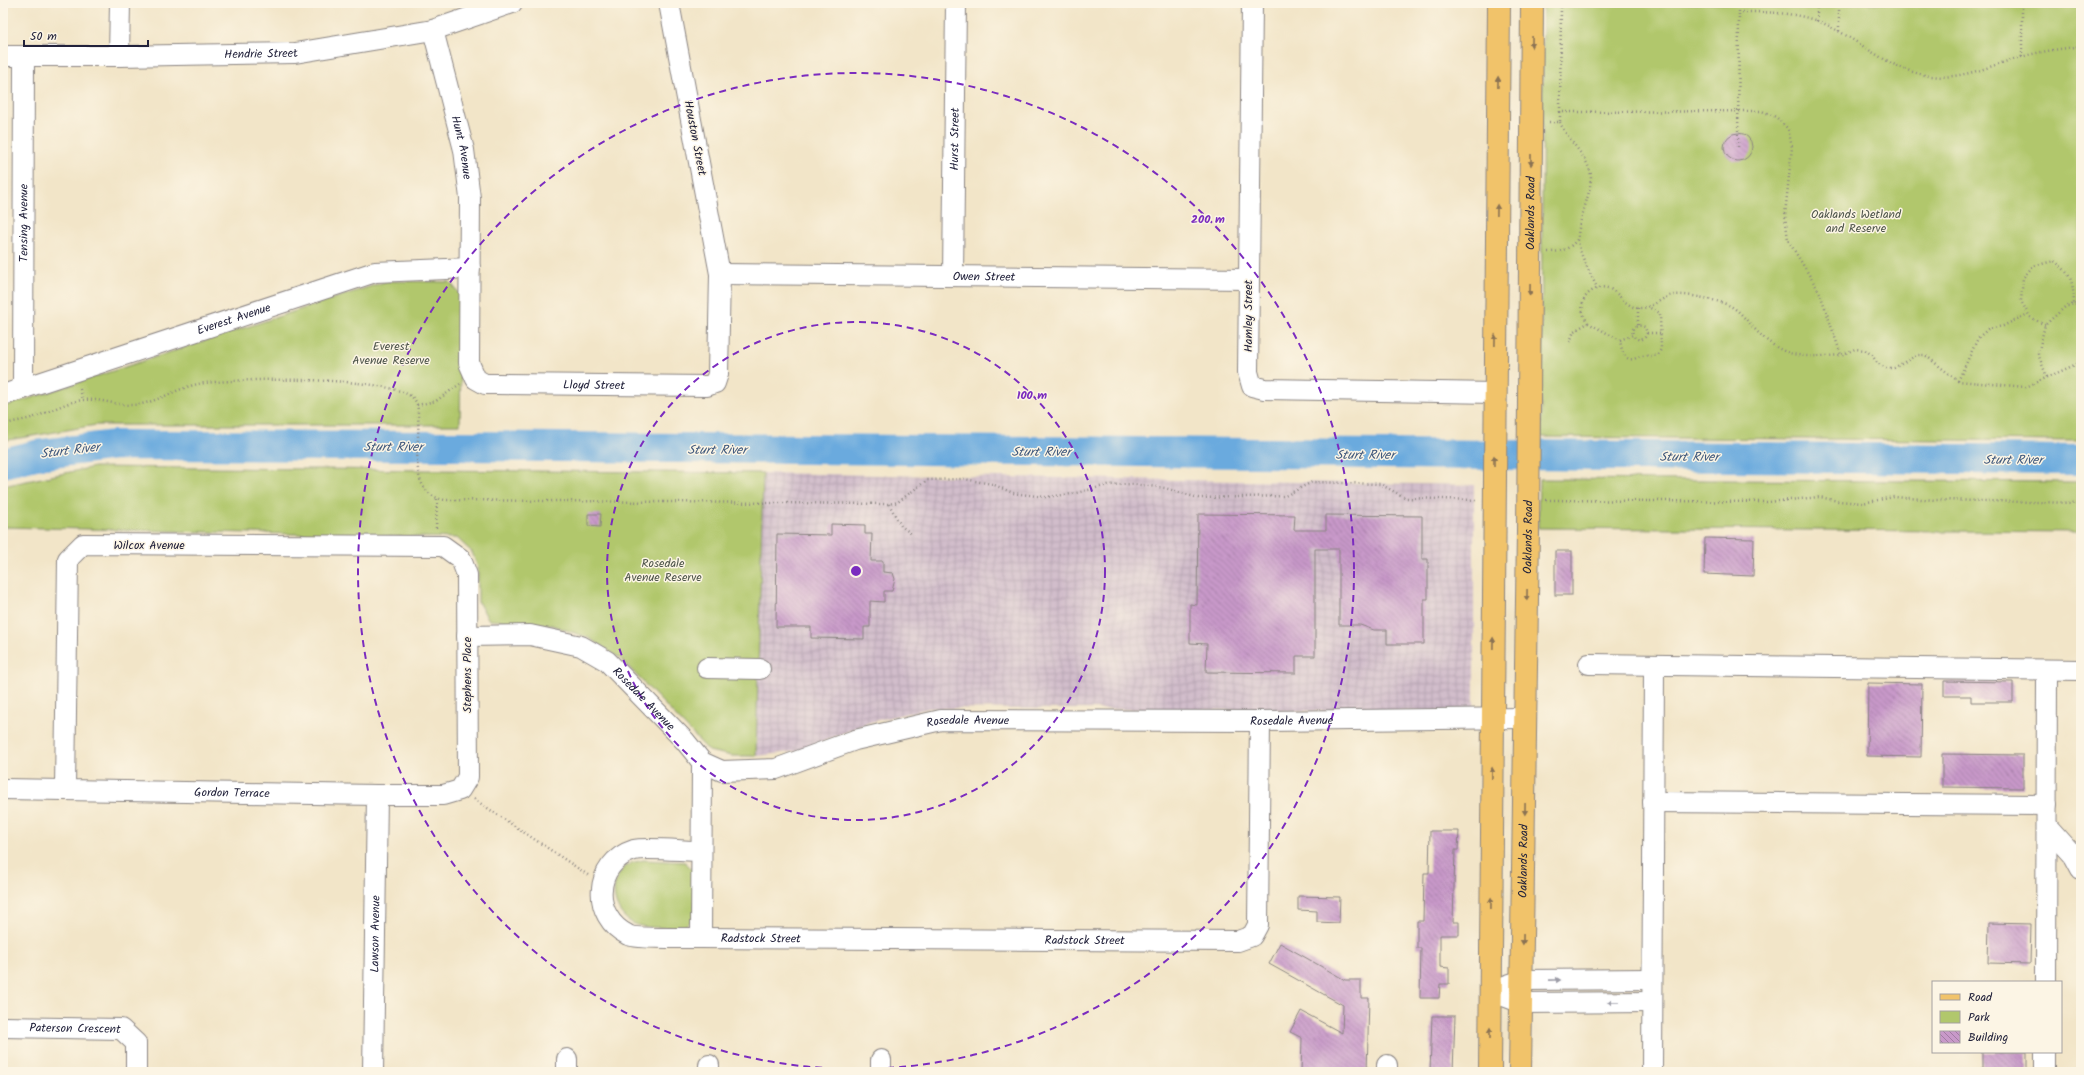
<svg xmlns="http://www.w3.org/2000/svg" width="2084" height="1075" font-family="Kalam,sans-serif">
  <defs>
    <pattern id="industrial-grid" width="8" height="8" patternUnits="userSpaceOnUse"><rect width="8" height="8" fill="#d1bdcb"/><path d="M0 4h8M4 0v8" fill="none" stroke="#b3a2af"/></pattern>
    <pattern id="building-back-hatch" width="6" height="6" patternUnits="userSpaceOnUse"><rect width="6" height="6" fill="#c899c9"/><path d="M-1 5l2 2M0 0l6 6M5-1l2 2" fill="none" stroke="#a27ca4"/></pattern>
  </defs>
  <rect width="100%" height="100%" fill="#fcf5e5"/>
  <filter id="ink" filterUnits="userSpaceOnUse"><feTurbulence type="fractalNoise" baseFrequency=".025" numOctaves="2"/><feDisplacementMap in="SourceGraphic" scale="8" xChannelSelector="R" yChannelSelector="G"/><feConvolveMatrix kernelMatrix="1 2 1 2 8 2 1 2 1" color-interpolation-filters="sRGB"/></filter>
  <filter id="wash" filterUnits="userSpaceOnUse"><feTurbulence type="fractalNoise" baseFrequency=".012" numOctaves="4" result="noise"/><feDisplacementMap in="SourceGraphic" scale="16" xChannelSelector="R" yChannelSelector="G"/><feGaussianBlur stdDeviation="0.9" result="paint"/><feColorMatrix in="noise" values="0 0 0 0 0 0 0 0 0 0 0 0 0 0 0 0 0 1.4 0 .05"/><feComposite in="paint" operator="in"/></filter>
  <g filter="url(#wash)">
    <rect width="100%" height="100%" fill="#f2e5c8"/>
    <!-- industrial -->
    <path fill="url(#industrial-grid)" d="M763,473L1474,485V712L929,708L870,722L800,751L756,756Z"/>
    <!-- green -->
    <g fill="#b1c76c" stroke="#6a7454">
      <path d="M1543,3H2081V441L1541,437Z"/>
      <path d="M387,281L450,282L462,297L460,425H96L3,441V407Z"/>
      <path d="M94,467L763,473L756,756H732L709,751L620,658L589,638L552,625L489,620L478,602V568L472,552L457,538L3,527V486Z"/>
      <path d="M1539,479L2081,482V532L1538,528Z"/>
      <path d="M643,860L685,862L696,873L695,916L684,927C671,927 648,929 637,925C611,916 605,877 631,863C634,862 640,861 643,860Z"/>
    </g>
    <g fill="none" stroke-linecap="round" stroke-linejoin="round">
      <!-- river -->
      <path stroke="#6baade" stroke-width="30" d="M3,463L36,455L115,445L453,446L2081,460"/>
    </g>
    <g id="blocks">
      <!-- building -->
      <g fill="url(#building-back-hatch)">
        <circle cx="1738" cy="147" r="14"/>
        <path d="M588,514H601L600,527L588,526Z"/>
        <path d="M1198,514L1295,515L1294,530H1326V515L1422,516V559H1428V599H1424V644H1387V630H1374L1360,625H1339V549H1315V656H1296V673L1206,672L1207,644L1190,643V604L1197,605Z"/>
        <path d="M831,524L865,525V534H872L871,561H883V572L893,573L895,579L892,591H884V602L870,601V627H864V639L811,638V627H776L777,534L831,535Z"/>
        <path d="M1705,538L1754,539L1753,576L1704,574Z"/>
        <rect x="1555" y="551" width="17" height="44"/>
        <path d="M1944,681L2013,682V702H1971V696H1944Z"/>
        <path d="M1868,683L1922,684L1921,757L1867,756Z"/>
        <path d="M1942,754L2023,755V788L1942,787Z"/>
        <path d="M1430,831H1459L1458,850H1455L1453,922H1459V935H1440V967L1449,968V984H1440L1439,998H1420L1421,948H1417V921H1423L1424,873H1429Z"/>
        <path d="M1298,896L1340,897L1339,923L1317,922V911L1298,910Z"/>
        <path d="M1989,923L2031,924L2030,964L1988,963Z"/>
        <path d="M1280,943L1345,980H1361V998H1369L1367,1072H1301L1302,1038L1290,1032L1301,1011L1342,1033L1343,1005L1269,964Z"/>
        <path d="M1432,1016H1455L1453,1072H1430Z"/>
        <rect x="1982" y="1052" width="45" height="20"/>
      </g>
    </g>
  </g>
  <g filter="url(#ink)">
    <use href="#blocks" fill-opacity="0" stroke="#8a8482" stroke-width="1"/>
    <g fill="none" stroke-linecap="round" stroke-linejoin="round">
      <defs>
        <g id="minor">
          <path d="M1252,3L1248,372L1252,386L1264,389L1495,393"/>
          <path id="s1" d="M433,30L464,150L470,198L469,363L476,379L485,384H497L707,386L715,383L718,374L720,274L669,3"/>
          <path id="s2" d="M3,56H119L295,53L433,30L512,3"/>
          <path d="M119,56L120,3"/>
          <path id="s3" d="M720,274L1248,279"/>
          <path id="s4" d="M953,276L956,3"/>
          <path id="s5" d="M23,389L24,56"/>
          <path id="s6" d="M3,395L375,272L470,268"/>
          <path id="s7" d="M467,636L530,635L581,646L607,661L685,741L702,762L722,771L776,769L855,740L941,720L1260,721L1525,718"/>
          <path d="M1589,664L2081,670"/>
          <path d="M707,668L760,669"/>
          <path id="s8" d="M3,789L377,795H443L460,790L468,777L467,575L461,559L443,546L83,544L68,559L65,789"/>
          <path d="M1653,802L2047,805"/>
          <path d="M2047,826L2074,856L2081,869"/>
          <path id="s9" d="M701,851C686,851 646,847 634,850C593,863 591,917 628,935C635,939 689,938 701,938L1238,941L1252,936L1258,925L1260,721"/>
          <path d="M701,938L702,762"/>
          <path d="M2046,982L2047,670"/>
          <path d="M1507,985L1523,980L1652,979"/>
          <path d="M1490,991L1522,1003L1652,1002"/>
          <path id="s10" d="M3,1027L121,1029L136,1043V1072"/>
          <path id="s11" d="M373,1072L377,795"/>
          <path d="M567,1072V1059"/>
          <path d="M709,1072V1065"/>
          <path d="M881,1072V1060"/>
          <path d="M1387,1072V1065"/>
          <path d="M1652,1072L1654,665"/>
          <path d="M2045,1072V1052"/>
        </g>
        <g id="major">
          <path d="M1490,1072L1499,3"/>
          <path id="s12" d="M1520,1072L1528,532L1532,3"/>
        </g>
      </defs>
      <!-- minor casing -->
      <use href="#minor" stroke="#8a8482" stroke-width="22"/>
      <!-- major casing -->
      <use href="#major" stroke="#8a8482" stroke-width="24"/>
      <!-- path -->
      <g stroke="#8a8482" stroke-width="2.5" stroke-dasharray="1 3" stroke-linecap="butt">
        <path d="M1561,3L1560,112L1762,111L1776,117L1788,129L1792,147L1785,215L1788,240L1820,293L1841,355L1855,349L1865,350L1872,355L1877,363L1886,368H1894L1917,355H1925L1958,381L2026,387L2081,362"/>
        <path d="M1739,3V12C1770,12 1803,12 1831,27C1864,44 1892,71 1931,76C1963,80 1991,65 2021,57C2041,51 2061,49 2081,46"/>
        <path d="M1817,21V3"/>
        <path d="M1839,31V3"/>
        <path d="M2022,57V3"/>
        <path d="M1549,122H1560V112"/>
        <path d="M1560,122C1567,140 1584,152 1590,171C1595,186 1578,219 1578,237C1578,254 1591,273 1597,288"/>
        <path d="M1738,147L1739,12"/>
        <path d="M1548,252C1561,252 1571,249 1578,238"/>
        <path d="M1638,308V326"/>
        <path d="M1588,323L1620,340C1621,346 1623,361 1633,359C1636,359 1638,356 1642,356C1648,355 1652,357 1658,355L1661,349L1660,313L1648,307"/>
        <path d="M2045,325L2030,317L2021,301L2023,278L2033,266L2054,261C2072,274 2073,282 2074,304"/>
        <path d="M1647,333H1661"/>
        <path d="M1620,340L1633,335L1632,330C1636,325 1640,325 1645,327L1647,333L1645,337L1640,340L1635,338L1633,335"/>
        <path d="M1570,342L1574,331L1588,323C1584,317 1581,310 1583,303C1584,297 1589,292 1594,290C1615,279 1620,306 1638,308C1650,309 1659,300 1669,296C1681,292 1711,299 1723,303C1736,307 1742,315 1751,325C1781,358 1798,358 1841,355"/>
        <path d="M2047,377L2038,354L2045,325L2065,307L2074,304L2081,307"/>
        <path d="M1958,381L1978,338L1988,329L2003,326L2028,314"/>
        <path d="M80,389L83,400"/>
        <path d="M417,405L436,401L460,384"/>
        <path d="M3,425C14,421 27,420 38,416C53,410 68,401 84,400C103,398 120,408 141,404C161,400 178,388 198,384C232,378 390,375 413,398C418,403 418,409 418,415C421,444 405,493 445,500L889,504L898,502L927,480L964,479L992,484L1013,493L1045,497L1072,494L1108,485L1132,484L1165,488L1198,498L1285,496L1312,482L1380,484L1406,498L1477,500"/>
        <path d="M1546,500L1768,502L1820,497L1838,501L1862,503L1894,497L1936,500L2081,503"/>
        <path d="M889,504L901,526L913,535"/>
        <path d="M436,528L437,499"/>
        <path d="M474,799L588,875"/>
      </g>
      <!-- minor -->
      <use href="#minor" stroke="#fff" stroke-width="20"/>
      <!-- major -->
      <use href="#major" stroke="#f1c36a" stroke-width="22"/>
    </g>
    <!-- one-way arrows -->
    <defs><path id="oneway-solid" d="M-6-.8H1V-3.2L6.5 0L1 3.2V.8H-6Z"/></defs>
    <g fill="#8a7252">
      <use href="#oneway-solid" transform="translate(1532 42) rotate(91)"/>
      <use href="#oneway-solid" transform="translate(1498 82) rotate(-89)"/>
      <use href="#oneway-solid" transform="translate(1531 160) rotate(90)"/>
      <use href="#oneway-solid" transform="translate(1497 210) rotate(-89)"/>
      <use href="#oneway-solid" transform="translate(1530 290) rotate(91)"/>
      <use href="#oneway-solid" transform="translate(1495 340) rotate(-89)"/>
      <use href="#oneway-solid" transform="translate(1494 461) rotate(-90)"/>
      <use href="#oneway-solid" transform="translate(1527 595) rotate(91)"/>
      <use href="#oneway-solid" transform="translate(1493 643) rotate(-89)"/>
      <use href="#oneway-solid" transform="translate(1492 773) rotate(-89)"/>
      <use href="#oneway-solid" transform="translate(1525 809) rotate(91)"/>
      <use href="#oneway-solid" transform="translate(1491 903) rotate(-89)"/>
      <use href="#oneway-solid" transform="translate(1523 939) rotate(91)"/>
      <use href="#oneway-solid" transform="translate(1490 1033) rotate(-90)"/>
    </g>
    <g fill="#9c9ca7">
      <use href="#oneway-solid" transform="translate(1555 980) rotate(-1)"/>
      <use href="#oneway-solid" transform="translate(1613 1002) rotate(180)"/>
    </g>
  </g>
  <!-- distance rings -->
  <g fill="none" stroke="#7b2cbf" stroke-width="2" stroke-dasharray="7 5">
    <circle cx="856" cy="571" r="249"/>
    <circle cx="856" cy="571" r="498"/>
  </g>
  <g text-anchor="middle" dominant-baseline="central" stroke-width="3" stroke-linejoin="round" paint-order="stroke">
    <!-- street labels -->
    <g font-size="12" fill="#22223b" stroke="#fcf5e5">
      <text stroke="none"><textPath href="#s2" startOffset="258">Hendrie Street</textPath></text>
      <text transform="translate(695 138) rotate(79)">Houston Street</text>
      <text stroke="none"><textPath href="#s4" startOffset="137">Hurst Street</textPath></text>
      <text stroke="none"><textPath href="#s1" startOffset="121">Hunt Avenue</textPath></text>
      <text stroke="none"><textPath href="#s12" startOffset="859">Oaklands Road</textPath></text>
      <text stroke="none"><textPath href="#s5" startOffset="166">Tensing Avenue</textPath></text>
      <text stroke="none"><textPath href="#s3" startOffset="264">Owen Street</textPath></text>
      <text transform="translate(1248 316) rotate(-90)">Hamley Street</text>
      <text stroke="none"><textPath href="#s6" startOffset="243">Everest Avenue</textPath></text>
      <text stroke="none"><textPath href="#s1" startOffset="474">Lloyd Street</textPath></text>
      <text stroke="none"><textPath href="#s12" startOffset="535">Oaklands Road</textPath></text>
      <text x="149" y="545">Wilcox Avenue</text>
      <text transform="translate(467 675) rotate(-90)">Stephens Place</text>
      <text stroke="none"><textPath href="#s7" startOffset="198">Rosedale Avenue</textPath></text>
      <text stroke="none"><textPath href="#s7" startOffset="883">Rosedale Avenue</textPath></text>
      <text stroke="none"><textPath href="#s7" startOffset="559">Rosedale Avenue</textPath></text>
      <text stroke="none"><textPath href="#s8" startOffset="229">Gordon Terrace</textPath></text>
      <text stroke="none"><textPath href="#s12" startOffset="211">Oaklands Road</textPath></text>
      <text stroke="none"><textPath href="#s11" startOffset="138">Lawson Avenue</textPath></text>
      <text stroke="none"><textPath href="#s9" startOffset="310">Radstock Street</textPath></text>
      <text stroke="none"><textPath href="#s9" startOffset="634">Radstock Street</textPath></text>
      <text stroke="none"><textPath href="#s10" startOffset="72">Paterson Crescent</textPath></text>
    </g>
    <!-- park labels -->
    <g font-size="12" fill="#4d544a" stroke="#fcf5e5">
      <text x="1856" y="214">Oaklands Wetland<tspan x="1856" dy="14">and Reserve</tspan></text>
      <text x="391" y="346">Everest<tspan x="391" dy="14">Avenue Reserve</tspan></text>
      <text x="663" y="563">Rosedale<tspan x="663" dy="14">Avenue Reserve</tspan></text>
    </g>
    <!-- water labels -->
    <g font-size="13" font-style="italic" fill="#3f587c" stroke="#fcf5e5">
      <text x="393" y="447">Sturt River</text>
      <text x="717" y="450">Sturt River</text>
      <text transform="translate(70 451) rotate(-7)">Sturt River</text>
      <text x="1041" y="452">Sturt River</text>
      <text x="1365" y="455">Sturt River</text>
      <text x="1689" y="457">Sturt River</text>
      <text x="2013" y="460">Sturt River</text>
    </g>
  </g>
  <circle cx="856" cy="571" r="6" fill="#7b2cbf" stroke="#fcf5e5" stroke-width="2"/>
  <g font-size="12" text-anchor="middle" font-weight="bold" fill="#7b2cbf" stroke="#fcf5e5" stroke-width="3" stroke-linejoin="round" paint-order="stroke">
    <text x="1208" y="223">200 m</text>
    <text x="1032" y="399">100 m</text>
  </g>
  <!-- margin -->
  <rect width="2084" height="1075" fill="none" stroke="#fcf5e5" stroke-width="16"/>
  <!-- legend -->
  <rect x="1932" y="981" width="130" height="72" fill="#fcf5e5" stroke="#a5a1a1"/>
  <rect x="1940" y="994" width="20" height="6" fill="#f1c36a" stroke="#a5a1a1"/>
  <text x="1968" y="1001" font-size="12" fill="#22223b">Road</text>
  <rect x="1940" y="1011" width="20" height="12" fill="#b1c76c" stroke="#a5a1a1"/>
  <text x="1968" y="1021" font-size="12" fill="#22223b">Park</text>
  <rect x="1940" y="1031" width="20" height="12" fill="url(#building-back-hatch)" stroke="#a5a1a1"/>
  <text x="1968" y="1041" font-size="12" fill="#22223b">Building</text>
  <!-- scale -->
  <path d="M24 40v6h124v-6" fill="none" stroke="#22223b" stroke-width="2"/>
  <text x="30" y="40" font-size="12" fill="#22223b" stroke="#fcf5e5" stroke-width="3" paint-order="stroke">50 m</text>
</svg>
